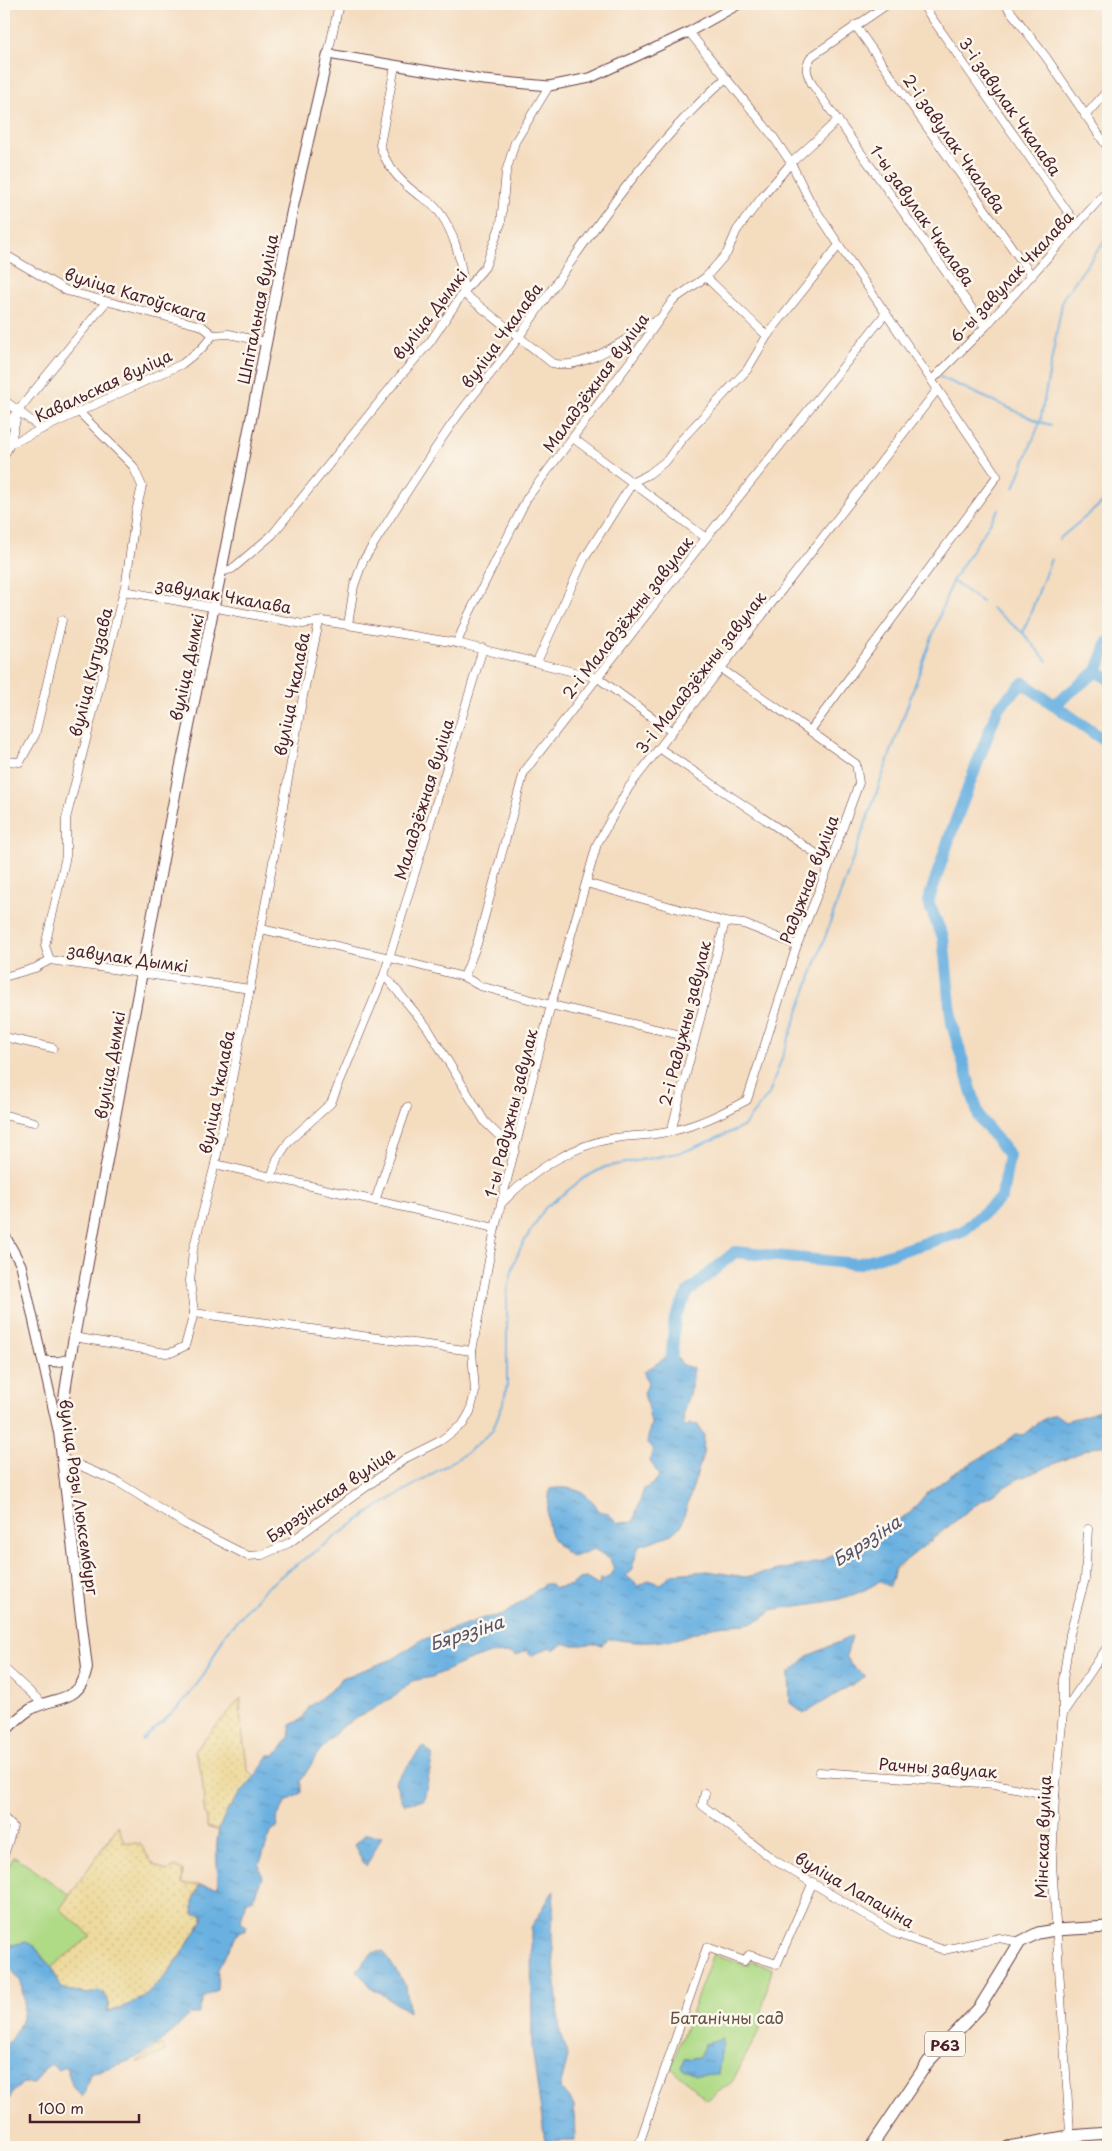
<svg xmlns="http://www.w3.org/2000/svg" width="1112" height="2151" font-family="'Playpen Sans',sans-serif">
  <defs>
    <pattern id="sand-dots" width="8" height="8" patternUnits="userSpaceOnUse" patternTransform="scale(1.25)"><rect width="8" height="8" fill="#eeda9e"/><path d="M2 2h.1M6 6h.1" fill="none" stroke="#cebb88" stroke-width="1.8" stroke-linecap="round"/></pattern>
    <pattern id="water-ripples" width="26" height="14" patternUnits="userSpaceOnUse" patternTransform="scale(1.25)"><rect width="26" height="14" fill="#6bb1e1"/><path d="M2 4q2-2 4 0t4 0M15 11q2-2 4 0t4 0" fill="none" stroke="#5a8fb7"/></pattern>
  </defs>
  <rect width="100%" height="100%" fill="#fbf7ec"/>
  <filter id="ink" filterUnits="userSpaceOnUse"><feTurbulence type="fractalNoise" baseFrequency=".02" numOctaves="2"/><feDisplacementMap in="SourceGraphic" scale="10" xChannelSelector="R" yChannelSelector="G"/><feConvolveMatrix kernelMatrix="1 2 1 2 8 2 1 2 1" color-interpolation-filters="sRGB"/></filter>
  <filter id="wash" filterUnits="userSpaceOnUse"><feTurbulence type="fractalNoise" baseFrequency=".0096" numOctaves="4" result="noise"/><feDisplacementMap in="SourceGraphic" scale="20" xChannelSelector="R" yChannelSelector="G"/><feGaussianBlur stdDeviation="1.12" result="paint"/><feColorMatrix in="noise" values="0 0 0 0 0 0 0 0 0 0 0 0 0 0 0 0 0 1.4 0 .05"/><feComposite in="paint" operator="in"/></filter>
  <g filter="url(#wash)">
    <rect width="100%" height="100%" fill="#f4dcbf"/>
    <!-- green -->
    <g fill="#afda86" stroke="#7c7c58">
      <path d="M14,1856L70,1895L60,1909L91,1936L52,1967C36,1953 38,1940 12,1945L4,1935V1876Z"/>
      <path d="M713,1954L747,1965L752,1962L772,1968L762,2009L763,2023L732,2082L707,2100L671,2067Z"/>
    </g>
    <!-- sand -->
    <g fill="url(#sand-dots)" stroke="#9c7c64">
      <path d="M241,1698C238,1726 246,1743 247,1770L256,1777C241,1793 225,1810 219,1831L207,1827C208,1818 204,1815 204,1807C203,1787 203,1769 194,1751Z"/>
      <path d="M118,1826L124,1842L140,1844L153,1864L166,1871L176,1867L183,1870L182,1884L200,1885L194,1896L203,1915V1920C185,1948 166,1983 136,2001C127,2006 116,2009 106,2012L99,1991L88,1994L67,1990L60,1987L56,1981L52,1967L91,1936L60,1909Z"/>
      <path d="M161,2045L165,2051L144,2061L136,2062Z"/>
    </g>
    <!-- water -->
    <g fill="url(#water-ripples)" stroke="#5a6886">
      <path d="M668,1356L677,1357L683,1365L693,1368C696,1388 678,1409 685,1427L690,1424L698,1425L704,1436L703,1454L681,1526L670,1535L639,1546L631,1571L626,1575L638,1586L649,1580L660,1584L672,1574L708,1571L745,1577L819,1562L860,1543L910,1513L926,1494L951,1475L999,1447L1016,1434L1023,1435L1040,1421L1055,1414L1065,1421L1094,1413L1108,1403V1444L1089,1449L1016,1480L974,1506L895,1569L890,1587L880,1581C844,1605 812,1602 772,1610C756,1628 741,1623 719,1626C706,1627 689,1636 675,1639C663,1641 648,1643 636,1642C627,1642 619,1639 609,1639L602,1645C589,1641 576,1649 564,1643L553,1650L550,1647L531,1656L527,1650L516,1656L511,1653L487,1654L465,1662L432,1677L412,1681L394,1697L341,1727L318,1753L301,1781V1793L286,1802L276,1819L278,1827L272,1830L259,1865L262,1878L253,1899L246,1900L241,1921L247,1927L245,1931H239L218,1969L217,1990L204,1997L198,2014H190C173,2032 157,2048 135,2058C121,2065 105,2068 90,2074L83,2096L73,2088L66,2066L58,2070L51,2064L44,2069L34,2084L23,2083L13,2092L4,2109V2048L16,2032L23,2016L24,2002L21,1982L8,1965L5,1949L12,1945L26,1942L36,1947L43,1959L52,1967L60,1987L67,1990L88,1994L99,1991C109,1996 110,2002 107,2012C116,2009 127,2006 136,2001C166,1983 185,1948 203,1920V1915L194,1914C191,1903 195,1895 200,1885L218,1887C218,1866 213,1841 222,1821C233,1796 257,1779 269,1755H276L289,1738L291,1725L302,1719L309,1707L336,1686L342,1678L393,1659L420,1641L435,1635L484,1618L503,1615L545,1584H551L555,1588L572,1585L579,1579L586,1578L599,1586L600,1579L608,1578L614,1569L610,1559L594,1549L573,1557C543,1539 546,1520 550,1489C572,1485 588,1491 599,1511L608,1513L618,1523L633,1522L644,1489L654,1483L659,1476L650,1460L653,1448L647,1443L651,1422L644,1393L648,1384L644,1372Z"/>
      <path d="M852,1636L846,1656L853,1667L866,1676L804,1714L790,1703L789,1673L808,1656Z"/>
      <path d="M423,1746L433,1755L424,1800L404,1804L395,1782Z"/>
      <path d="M366,1834L382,1836L366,1867L354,1845Z"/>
      <path d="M554,1890L552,1937L560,2033L568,2057L560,2088L574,2105L575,2140L545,2141L532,2047L531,1928Z"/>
      <path d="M383,1951L406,1986L409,2012L372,1988L357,1970L372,1953Z"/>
      <path d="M723,2039L718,2074L696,2075L681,2067L684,2059L699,2057L705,2044Z"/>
    </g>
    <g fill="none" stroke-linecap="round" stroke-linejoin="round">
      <!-- stream -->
      <g stroke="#6bb1e1" stroke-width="2">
        <path d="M940,377L1040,422L1063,298L1108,236"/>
        <path d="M1014,488L1040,422L1051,425"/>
        <path d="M1059,539L1108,498"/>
        <path d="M982,602L952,581L999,509"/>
        <path d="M991,608L1023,633"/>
        <path d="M1047,661L1023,633L1051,559"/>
        <path d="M142,1740L182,1704L204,1675L225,1634L264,1590L286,1572L376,1508L468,1452L492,1431L504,1401L507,1385V1293L514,1263L521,1247L545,1208L584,1178L605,1167L683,1152L743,1127L769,1094L952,581"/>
      </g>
      <!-- river -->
      <g stroke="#6bb1e1" stroke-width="12">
        <path d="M1097,671L1108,679"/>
        <path d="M1054,705L1097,671L1108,642"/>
        <path d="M670,1372L675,1318L688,1292L735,1252L857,1264L962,1232L1002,1197L1009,1155L979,1117L952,1024L943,937L928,902L950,836L998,708L1023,683L1108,743"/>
      </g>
    </g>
  </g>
  <g filter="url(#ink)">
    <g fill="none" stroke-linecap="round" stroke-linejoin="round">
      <defs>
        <g id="minor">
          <path d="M888,4L812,56C804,67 806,72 812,84L985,327"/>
          <path d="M922,4L1077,225"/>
          <path d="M1005,4L1046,57L1108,148"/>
          <path d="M855,25L1032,276"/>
          <path d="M328,54L339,4"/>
          <path d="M395,66L380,145C385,163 398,179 413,191C419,196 426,199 432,204C453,224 464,265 463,293L552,363C584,372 630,336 657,320"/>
          <path d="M1085,116L1108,90"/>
          <path d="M4,254L67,291L202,326L213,335L229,334L265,342"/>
          <path d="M706,277L767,336"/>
          <path d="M932,380L985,327L1108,190"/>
          <path d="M4,400L42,429"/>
          <path d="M4,428L106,302"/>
          <path d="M573,438L706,538"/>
          <path d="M7,445L10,444L18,412"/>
          <path d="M4,456L10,444L182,364L202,348L213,335"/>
          <path d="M221,572L232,569L272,535L396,381L430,342L463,293L485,267L501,223L506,172L515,142L549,86"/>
          <path d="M124,591L303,624L323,621L457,643L598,678L671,731"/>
          <path d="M348,625L354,586L363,561C393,513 424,464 456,418C477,389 501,363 521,334C581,247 646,148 726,78"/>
          <path d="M457,643L468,616L527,498L629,363L673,300L706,277L727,253L737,230L763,196L791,163L838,120"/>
          <path d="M537,662L584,559L633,482L649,474L667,460L682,439L747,370L767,336L839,245"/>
          <path d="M720,668L810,731"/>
          <path d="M659,748L830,863"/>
          <path d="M4,761L20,762L35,735L62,620"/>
          <path d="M586,883L725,922L744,924L797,945"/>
          <path d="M261,929L390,958L464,977L480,986L551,1005L694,1038"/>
          <path d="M50,960L45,946L66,856V819L126,582L136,512L142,486L133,466L79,412"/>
          <path d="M384,975L427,1027L485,1122L515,1151"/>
          <path d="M4,977L35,968L50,960L250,989"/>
          <path d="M464,977L477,944L524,772L706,538L886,313"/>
          <path d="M4,1037L53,1048"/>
          <path d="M4,1115L34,1122"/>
          <path d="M671,1132L725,922"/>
          <path d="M215,1164L495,1228"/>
          <path d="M271,1178L277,1159L289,1141L331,1103L384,975L483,648"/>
          <path d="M375,1201L407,1107"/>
          <path d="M503,1202C532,1171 572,1145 615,1138C634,1135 654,1136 672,1131C699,1125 723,1113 747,1100L797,945L830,863L859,783L856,764L810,731L997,476L839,245L810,201L791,163L772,135L689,32"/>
          <path d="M194,1313L472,1351"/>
          <path d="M74,1337L166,1353L173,1352L185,1346L194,1313L190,1281L193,1250L215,1164L250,989L303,696L319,622"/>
          <path d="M62,1458L118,1482L185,1524L248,1556L262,1555L289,1543L406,1458L440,1441L463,1424L470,1412L475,1392L472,1351L495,1228L551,1005L597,844L629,787L937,390"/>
          <path d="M4,1668L43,1704"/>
          <path d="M1063,1713L1108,1646"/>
          <path d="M819,1772L995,1784L1055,1796"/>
          <path d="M705,1793L702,1805L774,1860L897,1934L944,1950L999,1938L1020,1942"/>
          <path d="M4,1818L13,1827L4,1855"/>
          <path d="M638,2147L707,1947L744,1961L749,1955L777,1964L813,1882"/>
          <path d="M1071,2147L1052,1864L1055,1796L1063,1713V1680L1070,1634L1085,1579L1088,1529"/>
        </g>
        <g id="tertiary">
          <path d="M328,54L483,80L549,86L590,78L689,32L739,4"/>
          <path d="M4,1234L21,1265L58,1430"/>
          <path d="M44,1361L57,1362L70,1359"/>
        </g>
        <path id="secondary" d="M4,1732C12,1724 21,1715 31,1709C57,1695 80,1704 87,1668L59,1432L70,1359L177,784L221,572L292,211L328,54"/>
        <g id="primary">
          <path d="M871,2147L928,2062L980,2007L1020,1942L1038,1933L1055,1930L1108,1927"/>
          <path d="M1008,2147L1070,2136L1108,2133"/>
        </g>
      </defs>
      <!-- minor casing -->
      <use href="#minor" stroke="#643b41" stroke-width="9"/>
      <!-- tertiary casing -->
      <use href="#tertiary" stroke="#643b41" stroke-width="11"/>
      <!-- secondary casing -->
      <use href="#secondary" stroke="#643b41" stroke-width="12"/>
      <!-- primary casing -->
      <use href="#primary" stroke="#643b41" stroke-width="13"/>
      <!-- minor -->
      <use href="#minor" stroke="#fff" stroke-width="8"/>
      <!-- tertiary -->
      <use href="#tertiary" stroke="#fff" stroke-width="9"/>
      <!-- secondary -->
      <use href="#secondary" stroke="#fff" stroke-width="10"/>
      <!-- primary -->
      <use href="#primary" stroke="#fff" stroke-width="11"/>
    </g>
  </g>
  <g text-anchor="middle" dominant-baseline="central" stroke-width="5" stroke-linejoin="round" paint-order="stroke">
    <!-- shield labels -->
    <rect fill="#fbf7ec" stroke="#7f6065" stroke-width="1" x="925" y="2031.5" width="40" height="25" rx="4"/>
    <g font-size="15" font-weight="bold" fill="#4a1f2b">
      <text x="945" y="2044">Р63</text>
    </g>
    <!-- street labels -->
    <g font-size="16" fill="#4a1f2b" stroke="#fbf7ec">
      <text transform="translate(1011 106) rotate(55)">3-і завулак Чкалава</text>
      <text transform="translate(955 143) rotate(55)">2-і завулак Чкалава</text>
      <text transform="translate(923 215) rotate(55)">1-ы завулак Чкалава</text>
      <text transform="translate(1011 276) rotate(-47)">6-ы завулак Чкалава</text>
      <text transform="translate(136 294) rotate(17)">вуліца Катоўскага</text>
      <text transform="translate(257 309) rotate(-79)">Шпітальная вуліца</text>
      <text transform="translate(429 314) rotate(-52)">вуліца Дымкі</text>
      <text transform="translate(501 335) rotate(-54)">вуліца Чкалава</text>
      <text transform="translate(595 382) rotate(-54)">Маладзёжная вуліца</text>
      <text transform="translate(103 385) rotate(-25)">Кавальская вуліца</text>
      <text transform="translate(224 595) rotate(10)">завулак Чкалава</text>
      <text transform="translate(627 617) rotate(-52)">2-і Маладзёжны завулак</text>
      <text transform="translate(186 667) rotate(-78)">вуліца Дымкі</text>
      <text transform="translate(90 672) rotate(-76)">вуліца Кутузава</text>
      <text transform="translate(700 672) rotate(-52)">3-і Маладзёжны завулак</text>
      <text transform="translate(291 694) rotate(-79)">вуліца Чкалава</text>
      <text transform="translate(423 799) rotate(-73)">Маладзёжная вуліца</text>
      <text transform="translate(808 879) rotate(-69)">Радужная вуліца</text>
      <text transform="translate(128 957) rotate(8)">завулак Дымкі</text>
      <text transform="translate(684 1023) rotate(-76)">2-і Радужны завулак</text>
      <text transform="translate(109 1065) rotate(-80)">вуліца Дымкі</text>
      <text transform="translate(216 1092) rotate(-79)">вуліца Чкалава</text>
      <text transform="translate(510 1113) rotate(-76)">1-ы Радужны завулак</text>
      <text transform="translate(330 1494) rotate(-35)">Бярэзінская вуліца</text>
      <text transform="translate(80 1497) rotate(82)">вуліца Розы Люксембург</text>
      <text transform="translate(938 1767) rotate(4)">Рачны завулак</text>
      <text transform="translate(1042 1837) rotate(-88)">Мінская вуліца</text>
      <text transform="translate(855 1889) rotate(30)">вуліца Лапаціна</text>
    </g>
    <!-- park labels -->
    <g font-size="16" fill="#634e42" stroke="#fbf7ec">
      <text x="727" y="2017">Батанічны сад</text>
    </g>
    <!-- water labels -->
    <g font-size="18" font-style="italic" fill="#56526b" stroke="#fbf7ec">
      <text transform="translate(866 1540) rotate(-33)">Бярэзіна</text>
      <text transform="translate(466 1632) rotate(-18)">Бярэзіна</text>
    </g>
  </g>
  <!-- margin -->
  <rect width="1112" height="2151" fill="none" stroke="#fbf7ec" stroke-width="20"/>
  <!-- scale -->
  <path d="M30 2114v8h109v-8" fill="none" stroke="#4a1f2b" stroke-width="2.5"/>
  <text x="38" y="2114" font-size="15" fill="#4a1f2b" stroke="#fbf7ec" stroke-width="4" paint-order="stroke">100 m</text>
</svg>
